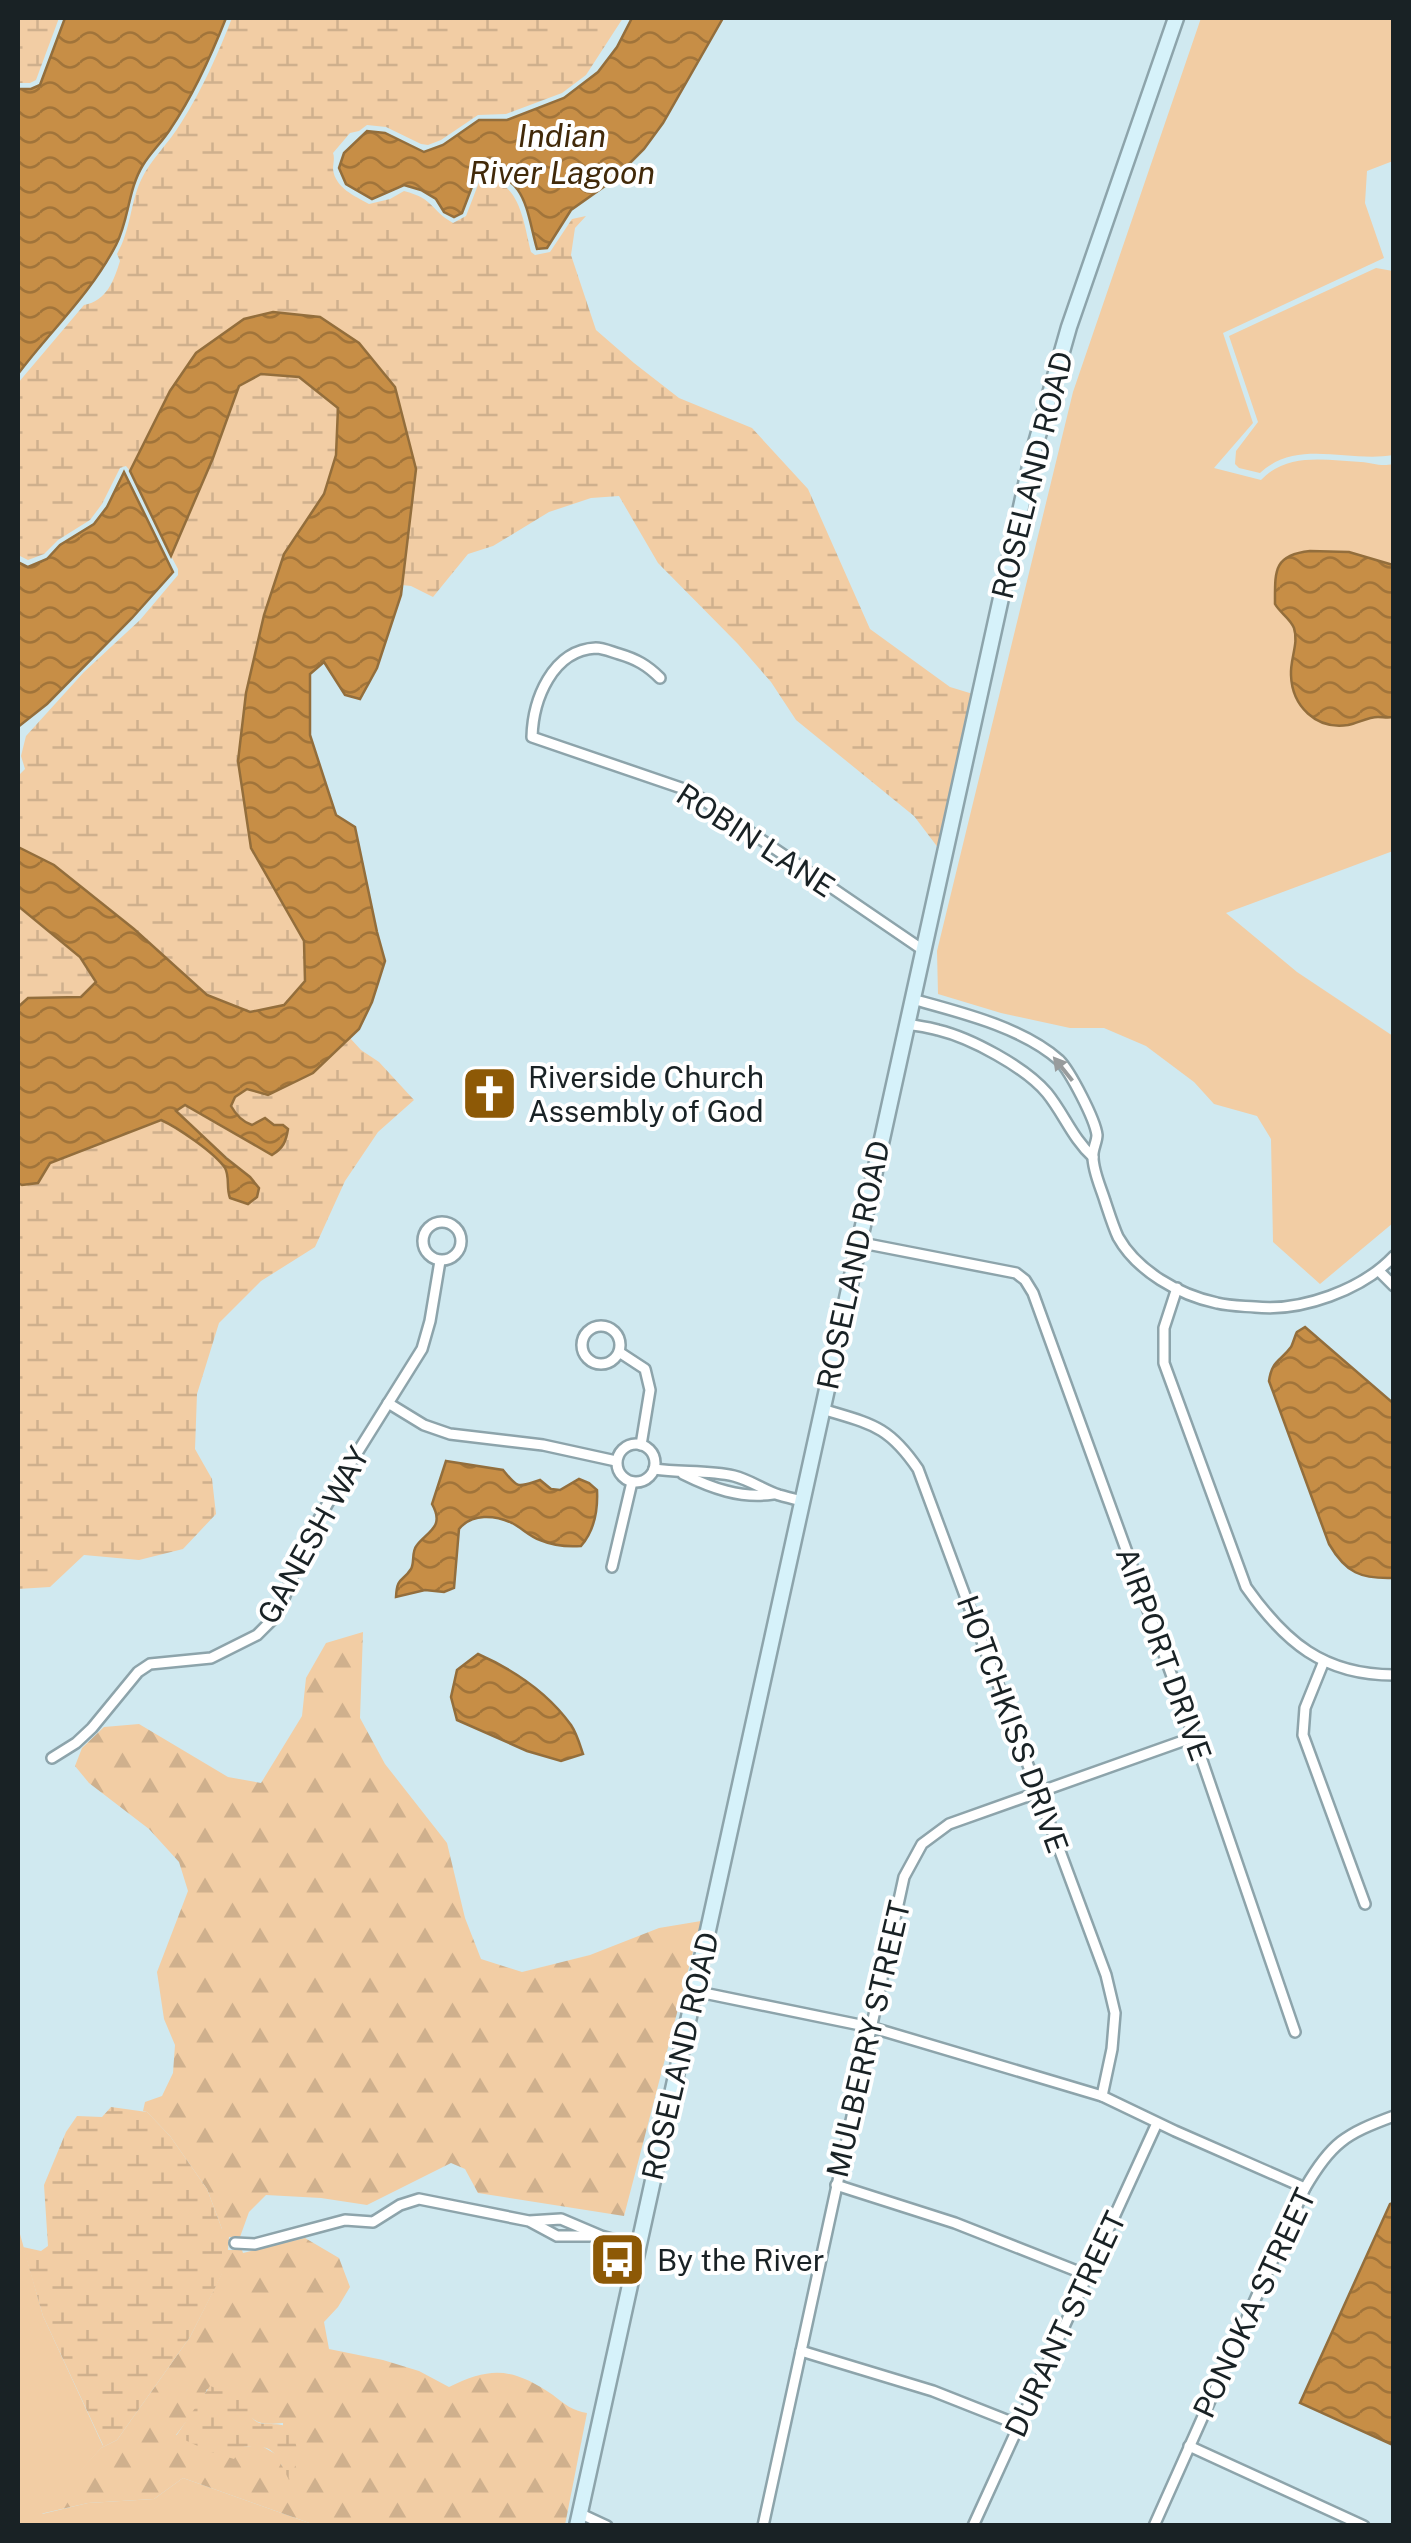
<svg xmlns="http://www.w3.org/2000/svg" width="1411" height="2543" font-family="'Public Sans',sans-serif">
  <defs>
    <pattern id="forest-firs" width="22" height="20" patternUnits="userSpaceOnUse" patternTransform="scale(2.5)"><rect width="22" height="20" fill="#f2cda4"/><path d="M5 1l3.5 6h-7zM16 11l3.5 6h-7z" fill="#cfb08d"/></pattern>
    <pattern id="wetland-marsh" width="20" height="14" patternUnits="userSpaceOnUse" patternTransform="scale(2.5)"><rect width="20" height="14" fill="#f2cda4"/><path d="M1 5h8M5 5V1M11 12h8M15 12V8" fill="none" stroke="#cfb08d"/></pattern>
    <pattern id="water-waves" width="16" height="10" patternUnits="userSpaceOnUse" patternTransform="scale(2.5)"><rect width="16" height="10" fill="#c78e46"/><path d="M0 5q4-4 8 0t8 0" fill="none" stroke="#a1743a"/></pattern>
  </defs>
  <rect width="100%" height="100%" fill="#d0e9f0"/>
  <!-- green -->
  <g fill="#f2cda4">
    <path d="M1201,18H1393V161L1367,171L1365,203L1384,258L1223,333L1253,423L1214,468L1261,480C1287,452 1326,460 1361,462C1373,463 1381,467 1393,464V851L1226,913L1297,972L1393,1036V1223L1320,1284L1273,1242L1271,1139L1257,1116L1214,1104L1194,1082L1146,1046L1104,1028H1070L1001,1013L938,994L937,951L1073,392Z"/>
    <path d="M1376,268L1393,271V455C1349,463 1297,438 1260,473L1239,468L1235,464L1236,451L1258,422L1229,336Z"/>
    <path d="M18,2227L43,2316L103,2446L42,2514L88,2503L154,2499L183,2478L315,2525H18Z"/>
  </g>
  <!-- forest -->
  <path fill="url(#forest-firs)" fill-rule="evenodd" d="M363,1632L360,1718L385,1764L447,1843L465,1918L481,1959L522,1972L590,1955L659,1928L701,1921L624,2216L478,2193L465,2169L451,2163L367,2205L321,2198L266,2195L249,2212L240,2237H229L228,2250H242L243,2253L305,2238L339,2258L350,2287L338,2307L324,2322L329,2349L383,2360L419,2371L449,2387C492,2366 513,2368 553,2395C564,2404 573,2411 587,2413L565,2525H315L183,2478L154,2499L88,2503L40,2514L101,2448L117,2440L190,2337L222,2273V2229L207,2189L170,2136L147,2112L143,2111L145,2102L162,2096L173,2073L175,2045L164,2019L157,1972L188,1891L179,1862L149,1829L89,1783L75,1766L82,1748L104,1727L139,1724L228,1777L261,1783L302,1716L306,1678L326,1643ZM207,2389L249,2415C259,2426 269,2424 283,2423L282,2466L279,2456L260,2445L243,2447L176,2435L202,2401Z"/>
  <!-- wetland -->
  <g fill="url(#wetland-marsh)">
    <path d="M18,18H59L36,80L30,83H18Z"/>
    <path d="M232,18H623L586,75L562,93L506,114L478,115L441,140L428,145L421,144L386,127L367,125L359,131L350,133L333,153C335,158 333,164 333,169C335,188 355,196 369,204L390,199L404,191C435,199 430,210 453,223L466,216L481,177C520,180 523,220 531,252L535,255L550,252L572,219L586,216L575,228L571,255L596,330L634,363L679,398L752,428L808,489L870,629L950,687L973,694L939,849L914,816L796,720L771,682L738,644L658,563L619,496L591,498L549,512L493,546L468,554L433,597L411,586L402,585L416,469L395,387L196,353L170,391L130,471L126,466L120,468L102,504L90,520L58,540L44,554L28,560L18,555V383L84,305C107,301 114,280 120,261L117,254C131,229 130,204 141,180C151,159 169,143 181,123C202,90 218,54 232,18Z"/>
    <path d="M261,374L299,377L338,408L336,455L324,494L284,554L283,901L304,941L306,981L284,1005L250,1012L207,995L134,929L54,865L18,847V776L25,769L21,756L26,736L84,672L140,620L178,575V569L171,556L213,458L239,386Z"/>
    <path d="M18,906L80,957L97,982L81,997L28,998L18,1007Z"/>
    <path d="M350,1038L361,1050L379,1062L414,1100L378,1132L345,1181L315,1247L261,1281L219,1323L197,1394L195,1449L212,1479L216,1514L183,1549L139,1560L84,1555L50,1587L18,1589V1183L22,1185L50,1163L161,1120C179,1128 210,1149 222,1165C228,1172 228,1180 227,1189L250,1177L175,1112L185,1105L272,1155L283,1125L258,1122L252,1125C242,1122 236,1115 231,1106L235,1097L247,1089L269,1094L313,1073Z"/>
    <path d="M111,2107L147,2112L170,2136L207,2189L222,2229V2274L190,2337L117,2440L101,2448L103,2445L43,2316L23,2247L41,2251L48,2246L44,2185L66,2132L77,2116L102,2117Z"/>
    <path d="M210,2386L233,2394L248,2405C252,2435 274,2417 292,2429L299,2457L289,2480C276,2454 275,2443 243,2447L234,2459L211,2452L176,2436Z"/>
  </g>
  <!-- water -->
  <g fill="url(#water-waves)" stroke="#936e3c" stroke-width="2.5">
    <path d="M65,18H226C211,56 194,94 171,128C163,141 151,152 143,165C128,189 129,220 116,245C90,295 51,330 18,374V89H31L40,85Z"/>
    <path d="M632,18H723L663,123L644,149L612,181L571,210L547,248L537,249C526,210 527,174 478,171L462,213L454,217L444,212L436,199L421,190L404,185L372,199L346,184L339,168L344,153L367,131L385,133L424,152L443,145L479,120H507L564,98L598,72L617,47Z"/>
    <path d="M273,312L320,317L359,343L395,387L416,469L401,595L377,668L360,699L345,695L324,662L310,674V735L336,815L355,827L377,932L385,961L372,1002L359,1029L313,1073L268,1095L247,1089L235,1097L231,1106C236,1115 243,1122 252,1125L265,1118L274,1125H283L288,1129C286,1142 283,1148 272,1155L185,1105L176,1111L226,1158L250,1177L259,1188L257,1197L248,1204L230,1198C226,1188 230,1177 225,1168C215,1153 177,1127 161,1120L50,1163L38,1183L22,1185L18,1183V1007L28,998L81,997L96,982L80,957L18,906V847L54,865L134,929L207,995L250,1012L284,1005L305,981L304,941L251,848L238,761L246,693L264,615L284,554L324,494L336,455L338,408L299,377L261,374L239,386L213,458L171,556L130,471L170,391L196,353L244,319Z"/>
    <path d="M124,472L173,572L132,618L47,704L18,727V562L28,567L47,559L60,545L94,524L107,507Z"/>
    <path d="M1310,551L1349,552L1393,565V717C1388,718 1383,717 1378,717C1368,717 1358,723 1348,725C1316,730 1292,706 1291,675C1290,659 1299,643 1294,628C1290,618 1280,613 1275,604C1275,571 1273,555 1310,551Z"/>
    <path d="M1305,1327L1393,1403V1578C1361,1579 1346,1573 1329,1544L1269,1381C1272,1360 1280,1362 1291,1347C1292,1346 1296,1333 1297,1332Z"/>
    <path d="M446,1461L503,1470C519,1490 518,1487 540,1480L551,1489L560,1490L579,1479L589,1483L597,1490C598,1510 594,1531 581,1546C568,1547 552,1545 540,1540C530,1537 522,1528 512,1523C495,1515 472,1513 459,1529L454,1588L444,1592L425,1590L396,1597C397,1576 403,1582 411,1569C415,1562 411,1552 417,1545C428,1531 445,1527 432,1504Z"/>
    <path d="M478,1654C514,1670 548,1693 571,1725C577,1734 580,1745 583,1754L561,1761L527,1751L457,1720L451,1697L457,1670Z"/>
    <path d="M1393,2203V2445L1300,2403L1390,2204Z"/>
  </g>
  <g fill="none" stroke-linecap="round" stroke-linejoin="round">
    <defs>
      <g id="street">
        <path d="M660,678C647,665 636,659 619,654C612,652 603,648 596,648C552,650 533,700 532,737L690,791L923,950"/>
        <path d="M912,999C959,1012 1022,1027 1059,1060C1070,1071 1095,1119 1097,1135C1097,1142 1092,1150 1093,1157C1093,1171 1101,1188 1105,1201C1109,1213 1113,1226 1118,1237C1137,1271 1179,1295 1217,1303C1229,1306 1242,1306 1255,1307C1301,1312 1362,1290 1394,1256"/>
        <path d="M907,1024C918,1026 928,1027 938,1030C971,1038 1025,1067 1047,1093C1064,1114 1073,1139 1093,1157"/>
        <circle cx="442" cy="1241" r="19"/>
        <path d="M857,1242L1016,1273L1025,1280L1033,1293L1194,1737L1295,2032"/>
        <path d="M1379,1271L1394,1286"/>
        <path d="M1177,1288L1164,1328V1363L1246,1587C1285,1642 1323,1675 1394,1675"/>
        <circle cx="601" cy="1345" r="19"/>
        <path d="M619,1352L645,1369L650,1390L641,1445"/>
        <path d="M388,1403L424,1425L450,1434L543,1445L616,1461"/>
        <path d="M822,1409C871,1424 888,1425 918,1469L1106,1975L1115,2013L1112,2049L1102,2096"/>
        <circle cx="636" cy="1463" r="19"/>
        <path d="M654,1469C681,1473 708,1470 734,1476C750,1480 764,1490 779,1495C786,1497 794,1499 802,1501"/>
        <path d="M683,1474C711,1488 741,1499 773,1494"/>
        <path d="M612,1567L632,1482"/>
        <path d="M1324,1661L1305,1708L1303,1735L1365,1904"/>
        <path d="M52,1758L76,1743L92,1728L138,1672L150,1664L211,1658L257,1635L273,1619L283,1601L304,1545L352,1461L422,1349L430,1321L440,1261"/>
        <path d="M694,1991L870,2027L1102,2096L1175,2131L1305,2188"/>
        <path d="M836,2185L955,2223L1087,2275"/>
        <path d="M531,2222L557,2236H597"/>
        <path d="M235,2243L255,2244L345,2220L373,2222L400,2205L419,2199L529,2221L561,2219L601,2236L637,2246"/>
        <path d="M801,2351L933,2391L1019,2425"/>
        <path d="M1189,2446L1364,2526"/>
        <path d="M579,2513L607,2526"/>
        <path d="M763,2526L904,1877L922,1844L949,1824L1194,1737"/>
        <path d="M973,2526L1157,2123"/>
        <path d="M1154,2526L1305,2188C1331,2143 1345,2134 1394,2116"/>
      </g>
      <path id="secondary" d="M577,2526L1032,457L1069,327L1176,18"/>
    </defs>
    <!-- street casing -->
    <use href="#street" stroke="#8da4ab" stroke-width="14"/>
    <!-- secondary casing -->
    <use href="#secondary" stroke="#8da4ab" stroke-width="19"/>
    <!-- street -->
    <use href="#street" stroke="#fff" stroke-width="9"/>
    <!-- secondary -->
    <use href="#secondary" stroke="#d6f2fa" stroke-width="14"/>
  </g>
  <!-- one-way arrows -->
  <defs><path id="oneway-solid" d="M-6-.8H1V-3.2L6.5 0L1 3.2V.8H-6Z" transform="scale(2.5)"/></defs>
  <use fill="#989c9d" href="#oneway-solid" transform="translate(1063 1069) rotate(-129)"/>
  <!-- icons -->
  <defs>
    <symbol id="church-square" viewBox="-11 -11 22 22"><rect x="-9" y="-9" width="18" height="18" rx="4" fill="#8d5906" stroke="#fff"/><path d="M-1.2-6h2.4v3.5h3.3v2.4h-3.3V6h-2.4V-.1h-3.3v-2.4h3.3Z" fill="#fff"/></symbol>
    <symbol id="bus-square" viewBox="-11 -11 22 22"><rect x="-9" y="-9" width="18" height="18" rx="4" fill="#8d5906" stroke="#fff"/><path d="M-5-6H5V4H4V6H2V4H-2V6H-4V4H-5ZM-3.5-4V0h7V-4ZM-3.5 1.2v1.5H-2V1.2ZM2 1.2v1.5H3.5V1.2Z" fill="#fff"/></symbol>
  </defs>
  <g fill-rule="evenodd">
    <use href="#church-square" x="458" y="1062" width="63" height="63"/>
    <use href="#bus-square" x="586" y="2228" width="63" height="63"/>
  </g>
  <g text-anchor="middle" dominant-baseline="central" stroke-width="8" stroke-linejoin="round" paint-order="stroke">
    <!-- street labels -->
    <g font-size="30" fill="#192225" stroke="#fff">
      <text transform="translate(1032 475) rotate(-76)">ROSELAND ROAD</text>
      <text transform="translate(756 840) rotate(33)">ROBIN LANE</text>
      <text transform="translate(853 1265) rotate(-78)">ROSELAND ROAD</text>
      <text transform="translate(313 1535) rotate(-61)">GANESH WAY</text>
      <text transform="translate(1164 1654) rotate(70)">AIRPORT DRIVE</text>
      <text transform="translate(1013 1724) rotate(70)">HOTCHKISS DRIVE</text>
      <text transform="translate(868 2039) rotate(-77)">MULBERRY STREET</text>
      <text transform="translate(680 2056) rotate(-77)">ROSELAND ROAD</text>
      <text transform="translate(1254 2303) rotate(-65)">PONOKA STREET</text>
      <text transform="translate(1065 2324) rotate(-65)">DURANT STREET</text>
    </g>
    <!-- poi labels -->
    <g font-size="30" fill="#192225" stroke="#fff" text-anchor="start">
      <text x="528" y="1077">Riverside Church<tspan x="528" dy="34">Assembly of God</tspan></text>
      <text x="657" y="2260">By the River</text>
    </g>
    <!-- water labels -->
    <g font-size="32" font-style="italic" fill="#412909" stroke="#fff">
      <text x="562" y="135">Indian<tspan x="562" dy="37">River Lagoon</tspan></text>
    </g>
  </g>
  <!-- border -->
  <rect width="1411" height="2543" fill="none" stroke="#192225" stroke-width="40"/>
</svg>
